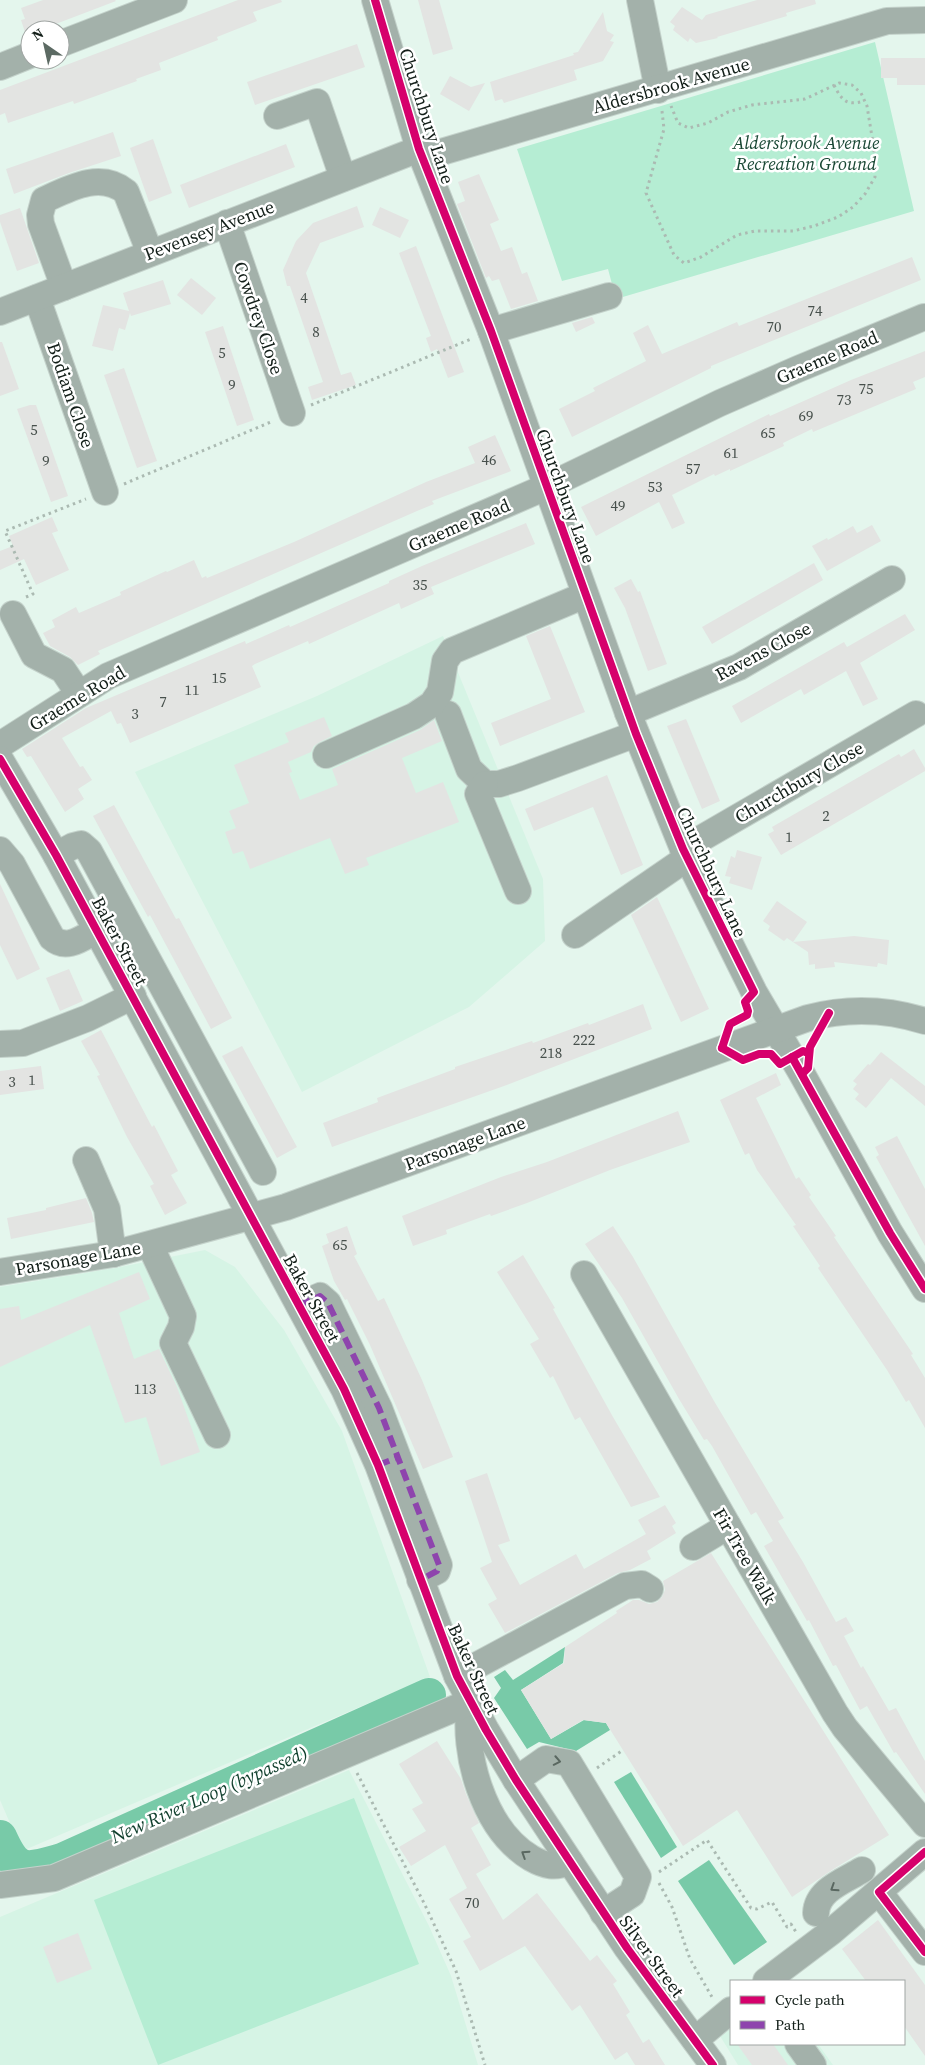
<svg xmlns="http://www.w3.org/2000/svg" width="925" height="2065" font-family="'Source Serif 4',serif">
  <rect width="100%" height="100%" fill="#e4f6ed"/>
  <!-- built -->
  <g fill="#d6f4e5">
    <path d="M443,636L543,879L545,941L469,1007L302,1092L135,772L317,696Z"/>
    <path d="M205,1250L235,1267L284,1330L342,1431L430,1677L22,1851L0,1800V1287L115,1268Z"/>
    <path d="M349,1770L429,1926L451,1976L478,2065H0V1917Z"/>
    <path d="M731,2024V2044H818L833,2065H738L720,2036Z"/>
  </g>
  <!-- green -->
  <g fill="#b5edd3">
    <path d="M875,42L914,211L616,299L608,269L562,281L517,149Z"/>
    <path d="M354,1798L419,1964L158,2065L94,1900Z"/>
  </g>
  <!-- water -->
  <g fill="#78caa8">
    <path d="M565,1647L563,1663L521,1690L551,1739L584,1720L606,1723L610,1730L576,1751L539,1742L527,1749L494,1698L501,1688L494,1677L505,1670L513,1680Z"/>
    <path d="M631,1772L677,1847L661,1858L614,1782Z"/>
    <path d="M709,1860L767,1942L734,1965L678,1881Z"/>
  </g>
  <g fill="none" stroke-linecap="round" stroke-linejoin="round">
    <!-- river -->
    <path stroke="#78caa8" stroke-width="34" d="M0,1837C17,1875 26,1870 62,1860L429,1695"/>
  </g>
  <!-- building -->
  <g fill="#e3e4e2">
    <path d="M43,0H115L116,1L40,30H30V34L26,35L21,20L25,19L21,8Z"/>
    <path d="M238,0H281L282,2L253,12L257,21L217,37L218,40L159,63L161,70L136,79L137,81L74,104L73,101L8,123L5,113L0,115V90Z"/>
    <path d="M418,0H439L453,49L433,55Z"/>
    <path d="M757,0H815L816,4L786,13L787,16L717,37L718,38L696,43L690,38L688,42L673,30L675,26L670,22L682,7L702,20L706,15Z"/>
    <path d="M603,12L607,31L614,35L610,41L614,42L603,61L574,70L577,80L504,103L502,99L495,101L490,82L574,55L573,53L578,52Z"/>
    <path d="M357,44L365,67L255,105L247,82Z"/>
    <path d="M881,58H925V85H897V78H881Z"/>
    <path d="M450,76L471,87L485,83L469,111L440,94Z"/>
    <path d="M113,132L121,156L69,173L14,194L6,169Z"/>
    <path d="M153,139L172,193L149,202L130,148Z"/>
    <path d="M286,144L295,167L189,208L180,185Z"/>
    <path d="M479,174L499,220L490,224L501,251L512,247L522,274L527,272L538,301L511,309L499,279L492,281L489,276L486,278L457,204L465,201L458,182Z"/>
    <path d="M357,206L364,227L320,243L306,273L341,375L351,372L356,385L312,400L308,387L323,382L290,286H287L283,270L296,241L313,223Z"/>
    <path d="M380,207L409,220L400,238L372,225Z"/>
    <path d="M20,208L39,263L17,271L0,222V215Z"/>
    <path d="M416,246L464,372L448,378L437,349L431,352L426,338L431,336L399,253Z"/>
    <path d="M912,257L921,280L711,366V368L572,437L559,409L595,391L593,388L646,361L633,333L648,325L662,354L737,322L739,326Z"/>
    <path d="M191,278L216,298L202,315L177,295Z"/>
    <path d="M163,280L171,304L131,316L130,313L125,330L119,328L113,351L92,346L103,305L129,311L123,293Z"/>
    <path d="M592,317L595,323L576,332L572,323Z"/>
    <path d="M223,326L254,420L237,426L205,332Z"/>
    <path d="M0,342H2L19,389L0,396Z"/>
    <path d="M925,351V377L913,382L916,389L813,432L812,429L783,443L784,446L730,471V469L715,476L714,474L672,495L685,523L672,529L659,502L596,536L581,507L769,414L770,416L851,380Z"/>
    <path d="M124,368L157,461L137,468L104,375Z"/>
    <path d="M30,405H36L68,496L51,502L17,409Z"/>
    <path d="M495,435L511,471L432,501L434,504L417,511L98,651L100,654L78,665L70,657L50,646L43,633L55,627L52,620L76,607L79,613L121,595L120,592L166,571L167,572L194,560L202,578L206,576L207,578L294,542L426,482L475,463L468,447Z"/>
    <path d="M52,517L58,531L52,533L69,570L36,585L24,559L0,570V551L13,546L9,536Z"/>
    <path d="M526,523L535,544L431,587L434,594L401,609L399,603L309,644L308,641L255,664L252,666L261,687L130,743L121,723L117,724L111,711L62,738L80,767L83,766L92,780L78,789L84,799L65,812L31,756L27,757L22,749L86,708L245,641L246,644L289,625L290,627L389,583V581L422,566Z"/>
    <path d="M872,525L881,541L827,571L812,546L827,538L828,540L853,526L857,533Z"/>
    <path d="M814,563L823,580L712,644L702,627Z"/>
    <path d="M631,579L638,592L640,591L667,664L648,671L625,608L614,588Z"/>
    <path d="M905,614L915,630L860,663L878,699L863,706L846,671L804,695L801,689L741,723L732,706L844,642L847,647Z"/>
    <path d="M550,626L585,712L500,746L491,723L551,699L526,636Z"/>
    <path d="M324,717L332,736L320,742L314,746L311,752L288,762L292,772L289,773L300,800L338,785L332,769L420,730L434,720L442,741L402,758L416,793L443,782L459,822L366,858L369,865L345,874L330,838L250,869L243,851L233,854L225,832L236,828L229,811L249,803L234,765L289,742L285,733Z"/>
    <path d="M686,719L720,801L702,809L667,726Z"/>
    <path d="M914,749L925,768V771L781,855L768,834L774,831L772,827L899,754L901,757Z"/>
    <path d="M607,775L643,865L621,875L593,807L534,831L525,809Z"/>
    <path d="M114,805L176,919L179,918L232,1018L211,1029L150,915L148,917L93,816Z"/>
    <path d="M737,850L762,857L752,890L729,883L731,877L725,876L731,856L735,858Z"/>
    <path d="M0,884L40,969L17,980L0,945Z"/>
    <path d="M657,897L709,1009L681,1022L631,915Z"/>
    <path d="M777,901L807,922L793,942L854,936L889,940L887,965L878,963L877,967L834,962L835,967L815,969V964L809,965L808,952L787,938L784,941L768,930L770,926L763,921Z"/>
    <path d="M69,969L83,1001L60,1011L46,978Z"/>
    <path d="M643,1004L652,1029L504,1086L332,1147L323,1123L378,1102L377,1098L455,1069V1067L532,1041L533,1043L588,1023L589,1025Z"/>
    <path d="M101,1030L152,1127L154,1125L178,1171L171,1175L187,1203L165,1215L150,1186L154,1184L127,1137L97,1076L100,1075L81,1041Z"/>
    <path d="M242,1046L297,1147L277,1158L222,1056Z"/>
    <path d="M881,1052L925,1086V1106L891,1078L866,1108L855,1099L859,1094L853,1089L857,1084L853,1081L868,1064L870,1065Z"/>
    <path d="M41,1066L44,1089L0,1095V1071Z"/>
    <path d="M776,1073L781,1085L756,1098L796,1179L799,1177L811,1195L809,1197L836,1236L834,1237L913,1354L911,1355L925,1378V1428L909,1400L906,1402L887,1370L818,1268L820,1266L793,1226L796,1225L757,1170L749,1153L745,1155L720,1100Z"/>
    <path d="M678,1111L690,1142L610,1170L527,1203L491,1216L490,1214L446,1230L447,1234L413,1246L402,1216L501,1177L547,1162Z"/>
    <path d="M897,1136L925,1189V1246L876,1157L879,1155L875,1147Z"/>
    <path d="M86,1198L92,1213L94,1222L11,1239L7,1218L46,1210V1208Z"/>
    <path d="M347,1226L357,1254L354,1256L378,1301L384,1298L422,1380L453,1457L423,1469L370,1345L347,1299L345,1300L334,1281L322,1246L329,1243L326,1234Z"/>
    <path d="M613,1226L633,1257L714,1401L784,1518L778,1521L803,1562L836,1622L846,1617L854,1631L844,1636L861,1668L863,1666L889,1711L896,1708L925,1761V1794L896,1752L894,1753L867,1706L860,1710L836,1665L833,1666L809,1620L807,1621L764,1546L773,1541L756,1512L751,1515L712,1446L707,1439L704,1440L679,1399L622,1298L585,1244Z"/>
    <path d="M523,1255L555,1308L553,1309L613,1417L660,1497L631,1507L580,1417L575,1420L553,1376L550,1378L530,1344L539,1339L497,1272Z"/>
    <path d="M139,1272L150,1299L119,1313L134,1359L159,1349L177,1387L200,1452L161,1466L146,1417L125,1423L90,1325L0,1367V1309L19,1306L21,1320Z"/>
    <path d="M487,1473L510,1541L498,1545L520,1585L576,1554L584,1569L646,1534L638,1520L665,1505L676,1523L672,1526L676,1533L647,1551L651,1559L630,1570L618,1573L505,1633L488,1604L497,1599L480,1568L492,1562L465,1481Z"/>
    <path d="M711,1553L889,1835L832,1870L792,1897L737,1810L683,1846L606,1723L583,1720L551,1739L521,1690L564,1663L565,1647L617,1613L616,1611L633,1600H639L649,1604L657,1602L662,1597L665,1590L663,1581Z"/>
    <path d="M437,1741L461,1779L466,1794L479,1823L471,1828L491,1865L476,1874L503,1920L537,1893L590,1961L597,1955L617,1981L613,1984L630,2012L626,2015L643,2043L649,2039L665,2065H635L627,2052L615,2060L580,2005L572,2011L525,1946L480,1971L463,1941L471,1937L449,1899L467,1888L445,1845L411,1866L399,1847L426,1831L412,1809L423,1803L399,1764Z"/>
    <path d="M878,1920L925,1985V2056L904,2026V1981H866L842,1949Z"/>
    <path d="M78,1933L92,1969L57,1983L43,1947Z"/>
    <path d="M737,2044H773L788,2065H752Z"/>
  </g>
  <g fill="none" stroke-linecap="round" stroke-linejoin="round">
    <defs>
      <g id="minor">
        <path d="M375,0L419,149L491,331L628,713L683,849L754,992L802,1074L890,1233L925,1289"/>
        <path d="M640,0L658,90"/>
        <path d="M60,44L174,0"/>
        <path d="M0,67L30,55"/>
        <path d="M277,116L317,102L343,178"/>
        <path d="M227,223L292,413"/>
        <path d="M64,287L41,224L40,215L44,200C70,188 101,171 126,192L150,253"/>
        <path d="M37,298L105,492"/>
        <path d="M0,312L419,149L438,153L887,21L925,20"/>
        <path d="M491,331L609,296"/>
        <path d="M13,614L34,655L63,670L79,694"/>
        <path d="M628,713L739,667L892,579"/>
        <path d="M448,714L469,769L485,784H499L518,778L636,734"/>
        <path d="M0,745L108,676L546,487L720,403L798,369L924,317"/>
        <path d="M326,755L414,716L432,704L440,692L445,661L452,651L585,595"/>
        <path d="M0,759L56,855L344,1389L378,1465L457,1676L486,1730L516,1780L627,1948L713,2065"/>
        <path d="M485,784L478,794L518,891"/>
        <path d="M683,849L916,714"/>
        <path d="M0,850L12,864L52,938C67,951 82,938 97,930"/>
        <path d="M56,855L73,846L81,844L89,851L263,1172"/>
        <path d="M575,935L687,858"/>
        <path d="M0,1044L23,1043L88,1018L133,996"/>
        <path d="M86,1160L107,1209L113,1254"/>
        <path d="M150,1245L183,1316L181,1327L173,1343L217,1435"/>
        <path d="M0,1272L113,1254L286,1207L808,1018C846,1008 887,1009 925,1021"/>
        <path d="M584,1274L835,1713L845,1728L925,1824"/>
        <path d="M299,1305L320,1296L328,1303L379,1408L439,1565L437,1571L420,1580"/>
        <path d="M693,1547L728,1526"/>
        <path d="M457,1676L625,1586L642,1584L650,1589"/>
        <path d="M470,1702C462,1753 483,1829 531,1858C545,1866 555,1868 570,1862"/>
        <path d="M516,1780L546,1759L569,1763L638,1877L632,1894L603,1913"/>
        <path d="M0,1885L54,1878L470,1702"/>
        <path d="M879,1892L925,1952"/>
        <path d="M816,1913C817,1890 844,1881 862,1870"/>
        <path d="M766,1981L831,1932L925,1852"/>
        <path d="M695,2040L731,2010"/>
        <path d="M798,2044L813,2065"/>
      </g>
    </defs>
    <!-- minor casing -->
    <use href="#minor" stroke="#c4d2cb" stroke-width="28"/>
    <!-- path -->
    <g stroke="#abbab2" stroke-width="3" stroke-dasharray="2.5 4" stroke-linecap="butt">
      <path d="M834,85C842,101 847,106 864,101"/>
      <path d="M662,111L664,129L646,193L674,255L684,263L701,257L737,235L755,231H793L814,226L838,217L853,207L865,194L875,177L874,149L867,106L861,93L852,85L839,83L805,99L752,105L728,112L708,123L689,128L678,123L671,106"/>
      <path d="M311,405L471,339"/>
      <path d="M124,484L273,421"/>
      <path d="M26,597L33,594L5,531L86,499"/>
      <path d="M597,1768L623,1750"/>
      <path d="M357,1773L424,1903L456,1971L485,2065"/>
      <path d="M659,1872L707,1840L751,1908L757,1909L772,1902L787,1927L791,1924L796,1932"/>
      <path d="M659,1883L672,1907L690,1959L712,1997"/>
    </g>
    <!-- minor -->
    <use href="#minor" stroke="#a3b1aa" stroke-width="26"/>
    <!-- quiet -->
    <g stroke="#8e44ad" stroke-width="6" stroke-dasharray="12 6" stroke-linecap="butt">
      <path d="M299,1305L320,1296L328,1303L379,1408L439,1565L437,1571L420,1580"/>
      <path d="M378,1465L399,1457"/>
    </g>
    <defs>
      <g id="cycleway">
        <path d="M375,0L419,149L491,331L636,734L683,849L754,992L745,1002L748,1011L747,1015L730,1024L722,1048"/>
        <path d="M0,759L56,855L344,1389L378,1465L457,1676L486,1730L516,1780L627,1948L713,2065"/>
        <path d="M722,1048L743,1060L759,1054H771L780,1064L803,1051L808,1053"/>
        <path d="M792,1057L890,1233L925,1289"/>
        <path d="M802,1074L808,1068L810,1047L829,1013"/>
        <path d="M925,1852L879,1892L925,1952"/>
      </g>
    </defs>
    <!-- cycleway casing -->
    <use href="#cycleway" stroke="#fff" stroke-width="11"/>
    <!-- cycleway -->
    <use href="#cycleway" stroke="#d6006c" stroke-width="8"/>
  </g>
  <!-- one-way arrows -->
  <defs><path id="oneway-chevron" d="M-2-3.5L2.5 0L-2 3.5" fill="none" stroke-width="1.6" stroke-linecap="round" stroke-linejoin="round" transform="scale(1.25)"/></defs>
  <g stroke="#5a6861">
    <use href="#oneway-chevron" transform="translate(557 1761) rotate(11)"/>
    <use href="#oneway-chevron" transform="translate(525 1854) rotate(-147)"/>
    <use href="#oneway-chevron" transform="translate(834 1888) rotate(147)"/>
  </g>
  <g text-anchor="middle" dominant-baseline="central" stroke-width="5" stroke-linejoin="round" paint-order="stroke">
    <!-- number labels -->
    <g font-size="15" fill="#47504c">
      <text x="304" y="297">4</text>
      <text x="815" y="310">74</text>
      <text x="774" y="326">70</text>
      <text x="316" y="331">8</text>
      <text x="222" y="352">5</text>
      <text x="232" y="384">9</text>
      <text x="866" y="388">75</text>
      <text x="844" y="399">73</text>
      <text x="806" y="415">69</text>
      <text x="34" y="429">5</text>
      <text x="768" y="432">65</text>
      <text x="731" y="452">61</text>
      <text x="489" y="459">46</text>
      <text x="46" y="460">9</text>
      <text x="693" y="468">57</text>
      <text x="655" y="486">53</text>
      <text x="618" y="505">49</text>
      <text x="420" y="584">35</text>
      <text x="219" y="677">15</text>
      <text x="192" y="689">11</text>
      <text x="163" y="701">7</text>
      <text x="135" y="713">3</text>
      <text x="826" y="815">2</text>
      <text x="789" y="836">1</text>
      <text x="584" y="1039">222</text>
      <text x="551" y="1052">218</text>
      <text x="32" y="1079">1</text>
      <text x="12" y="1081">3</text>
      <text x="340" y="1244">65</text>
      <text x="145" y="1388">113</text>
      <text x="472" y="1902">70</text>
    </g>
    <!-- street labels -->
    <g font-size="18" fill="#121e18" stroke="#fff">
      <text transform="translate(671 85) rotate(-16)">Aldersbrook Avenue</text>
      <text transform="translate(427 116) rotate(72)">Churchbury Lane</text>
      <text transform="translate(209 230) rotate(-21)">Pevensey Avenue</text>
      <text transform="translate(259 318) rotate(71)">Cowdrey Close</text>
      <text transform="translate(827 357) rotate(-23)">Graeme Road</text>
      <text transform="translate(71 395) rotate(71)">Bodiam Close</text>
      <text transform="translate(566 496) rotate(70)">Churchbury Lane</text>
      <text transform="translate(459 525) rotate(-23)">Graeme Road</text>
      <text transform="translate(763 651) rotate(-28)">Ravens Close</text>
      <text transform="translate(77 698) rotate(-31)">Graeme Road</text>
      <text transform="translate(799 782) rotate(-30)">Churchbury Close</text>
      <text transform="translate(712 872) rotate(65)">Churchbury Lane</text>
      <text transform="translate(120 941) rotate(62)">Baker Street</text>
      <text transform="translate(465 1143) rotate(-20)">Parsonage Lane</text>
      <text transform="translate(78 1258) rotate(-10)">Parsonage Lane</text>
      <text transform="translate(312 1298) rotate(61)">Baker Street</text>
      <text transform="translate(745 1556) rotate(60)">Fir Tree Walk</text>
      <text transform="translate(474 1669) rotate(65)">Baker Street</text>
      <text transform="translate(652 1956) rotate(54)">Silver Street</text>
    </g>
    <!-- park labels -->
    <g font-size="18" font-style="italic" fill="#1a4835" stroke="#fff">
      <text x="806" y="142">Aldersbrook Avenue<tspan x="806" dy="21">Recreation Ground</tspan></text>
    </g>
    <!-- water labels -->
    <g font-size="19" font-style="italic" fill="#0f3e2c" stroke="#fff">
      <text transform="translate(209 1794) rotate(-24)">New River Loop (bypassed)</text>
    </g>
  </g>
  <!-- legend -->
  <rect x="730" y="1980" width="175" height="65" fill="#ffffff" stroke="#a0a5a3"/>
  <rect x="740" y="1996" width="25" height="8" fill="#d6006c" stroke="#a0a5a3"/>
  <text x="775" y="2005" font-size="15" fill="#121e18">Cycle path</text>
  <rect x="740" y="2021" width="25" height="8" fill="#8e44ad" stroke="#a0a5a3"/>
  <text x="775" y="2030" font-size="15" fill="#121e18">Path</text>
  <!-- north arrow -->
  <g transform="translate(45 45) rotate(326)"><circle r="24" fill="#ffffff" stroke="#a0a5a3"/>
  <path d="M0-4L9 19L0 12L-9 19Z" fill="#5c6a63"/>
  <text y="-8" font-size="14" font-weight="bold" text-anchor="middle" fill="#121e18">N</text>
  </g>
</svg>
